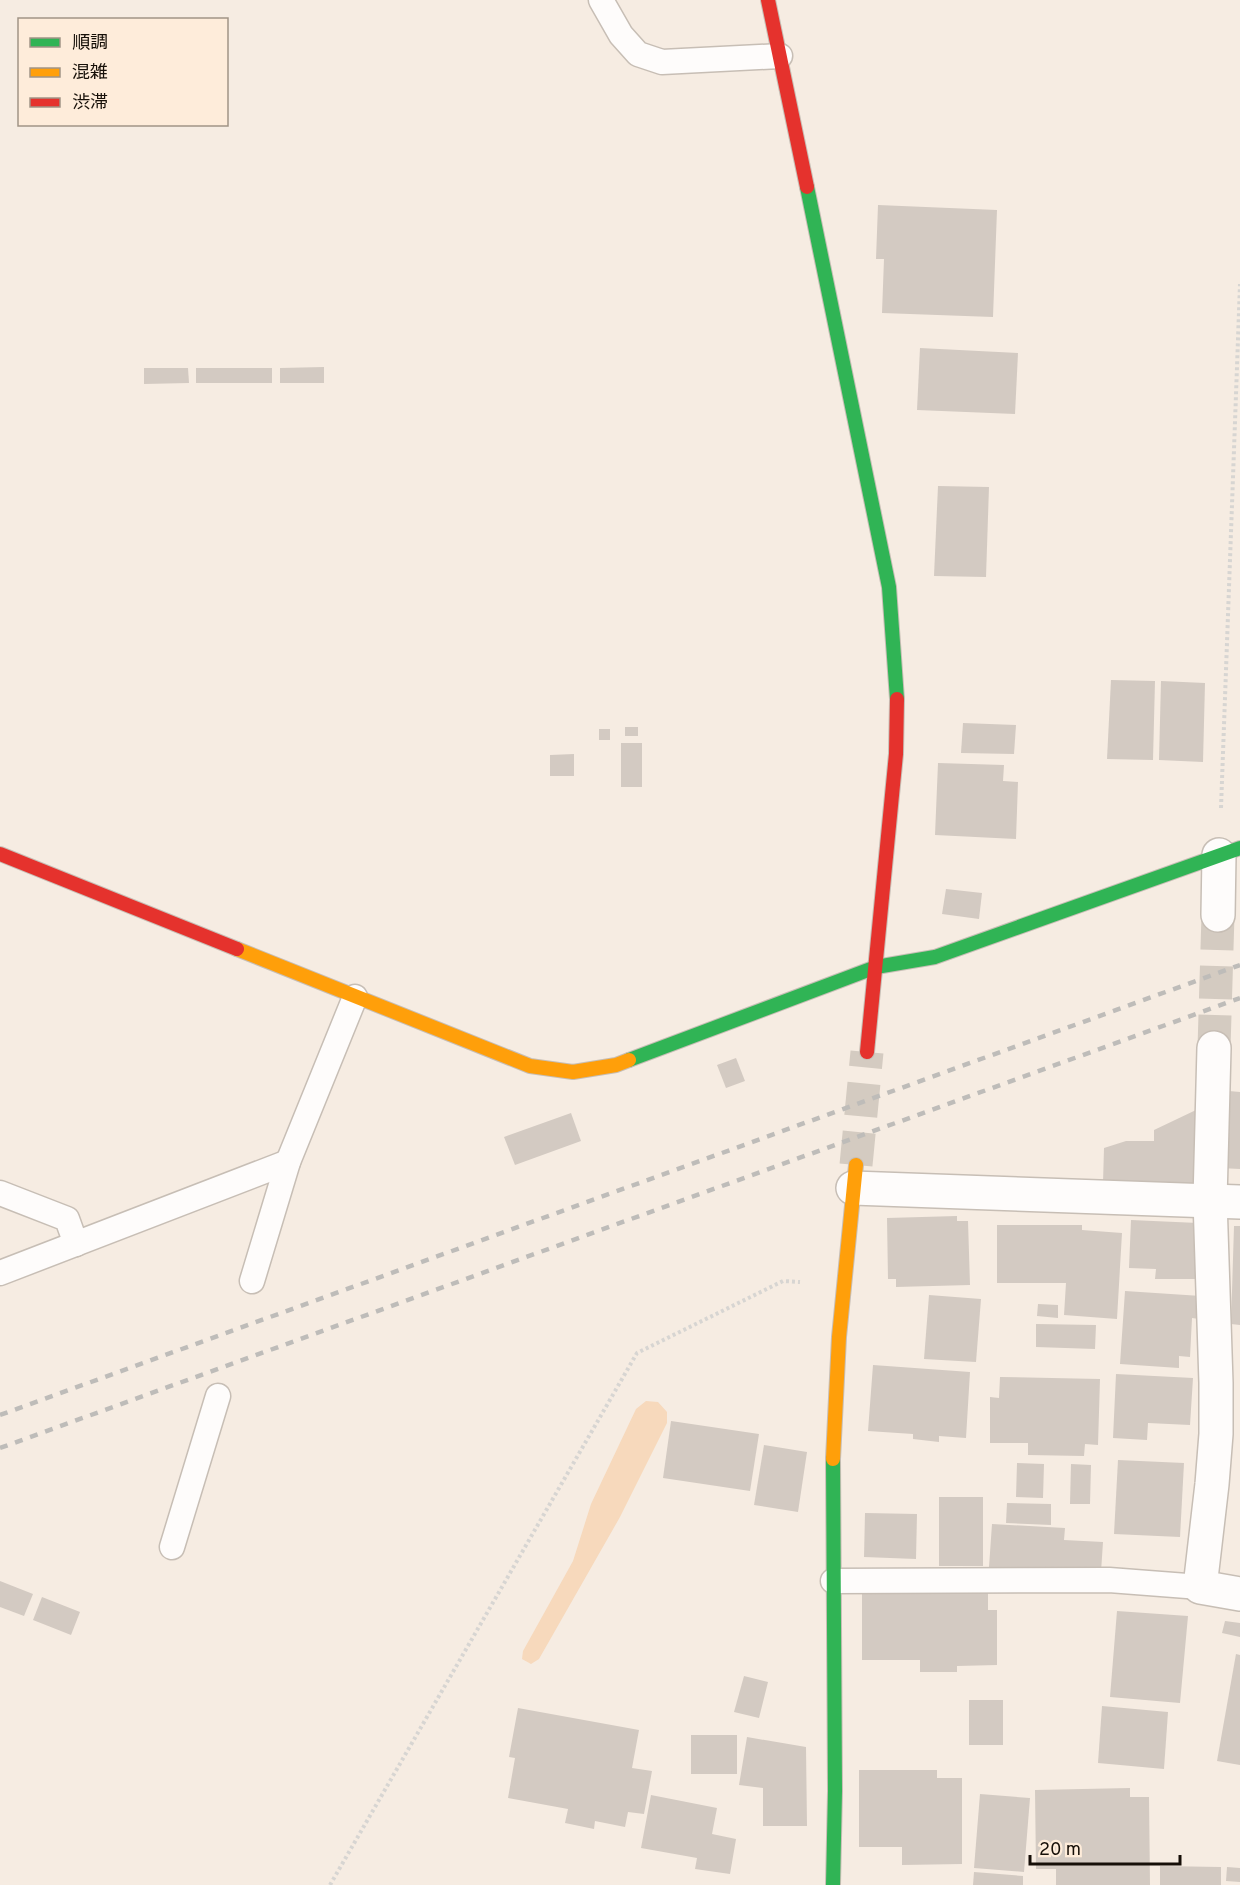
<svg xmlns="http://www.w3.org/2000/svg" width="1240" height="1885" font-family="Overpass,'Noto Sans JP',sans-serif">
  <rect width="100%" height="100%" fill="#f6ece2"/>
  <!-- green -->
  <path fill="#f7d9bc" d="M646,1401L658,1402L667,1412V1423L620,1517L539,1659L531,1664L522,1659L523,1651L573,1561L591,1504L636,1409Z"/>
  <!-- building -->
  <g fill="#d3cac2">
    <path d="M878,205L997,210L993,317L882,313L884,259H876Z"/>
    <path d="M920,348L1018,353L1015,414L917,410Z"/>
    <path d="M324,367V383H280V368Z"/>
    <path d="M144,368H188L189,383L144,384Z"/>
    <rect x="196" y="368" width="76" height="15"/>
    <path d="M938,486L989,487L986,577L934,576Z"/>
    <path d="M1111,680L1155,681L1153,760L1107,759Z"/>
    <path d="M1161,681L1205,683L1203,762L1159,760Z"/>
    <path d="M963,723L1016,725L1014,754L961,753Z"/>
    <rect x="625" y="727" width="13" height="9"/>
    <rect x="599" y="729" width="11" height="11"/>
    <rect x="621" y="743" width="21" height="44"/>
    <path d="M574,754V776H550V755Z"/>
    <path d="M938,763L1004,765L1003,781L1018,782L1016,839L935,835Z"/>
    <path d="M946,889L982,893L979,919L942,914Z"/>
    <path d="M736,1058L745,1081L726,1088L717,1065Z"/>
    <path d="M1229,1091L1240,1092V1169L1220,1168L1221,1125H1229Z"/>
    <path d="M1196,1110L1194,1186L1103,1183L1104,1148L1126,1141H1154V1130Z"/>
    <path d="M571,1113L581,1141L515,1165L504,1137Z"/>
    <path d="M957,1216V1221H968L970,1285L896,1287V1279H888L887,1218Z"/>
    <path d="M1131,1220L1198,1223L1196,1279H1155L1156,1269L1129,1268Z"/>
    <path d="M997,1225H1082V1230L1122,1233L1117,1319L1064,1315L1066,1283H997Z"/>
    <path d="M1234,1226H1240V1325L1231,1324Z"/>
    <path d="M1125,1291L1201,1296L1199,1319L1192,1318L1190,1357L1179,1356V1368L1120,1364Z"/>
    <path d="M929,1295L981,1299L976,1362L924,1359Z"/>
    <path d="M1038,1304L1058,1305V1318L1037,1316Z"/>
    <path d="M1036,1324L1096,1325L1095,1349L1036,1347Z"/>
    <path d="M873,1365L970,1372L966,1438L939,1436V1442L913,1439V1434L868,1431Z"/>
    <path d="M1116,1374L1193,1378L1190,1425L1148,1423L1147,1440L1113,1438Z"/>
    <path d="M1000,1377L1100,1379L1098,1445L1085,1444L1084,1456L1028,1455V1443H990V1397L999,1398Z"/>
    <path d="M671,1421L759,1434L750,1491L663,1478Z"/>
    <path d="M764,1445L807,1452L798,1512L754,1505Z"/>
    <path d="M1118,1460L1184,1463L1180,1537L1114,1534Z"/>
    <path d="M1017,1463L1044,1464L1043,1498L1016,1497Z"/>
    <path d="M1071,1464L1091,1465L1090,1504H1070Z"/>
    <rect x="939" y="1497" width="44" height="69"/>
    <path d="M1007,1503L1051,1504V1525L1006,1523Z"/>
    <path d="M865,1513L917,1514L916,1559L864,1557Z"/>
    <path d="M992,1524L1065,1528L1064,1540L1103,1542L1101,1572L989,1567Z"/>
    <path d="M0,1581L33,1594L24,1616L0,1607Z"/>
    <path d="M862,1588L988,1592V1610H997V1665L957,1666V1672H920V1660H862Z"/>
    <path d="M42,1597L80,1612L71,1635L33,1620Z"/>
    <path d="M1117,1611L1188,1616L1180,1703L1110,1697Z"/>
    <path d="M1225,1621L1240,1623V1637L1222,1633Z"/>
    <path d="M1236,1654L1240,1655V1765L1217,1761Z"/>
    <path d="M744,1676L768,1682L759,1718L734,1712Z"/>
    <rect x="969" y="1700" width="34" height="45"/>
    <path d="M1102,1706L1168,1712L1164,1769L1098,1763Z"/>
    <path d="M518,1708L639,1730L632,1768L652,1771L644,1814L628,1812L625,1827L595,1821L594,1829L565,1823L568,1809L508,1798L515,1758L509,1757Z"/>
    <rect x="691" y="1735" width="46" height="39"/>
    <path d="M747,1737L806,1747L807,1826H763V1788L739,1785Z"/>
    <path d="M859,1770H937V1778H962V1864L902,1865V1847H859Z"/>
    <path d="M1130,1788V1797H1149L1150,1885H1056V1869H1036L1035,1790Z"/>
    <path d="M980,1794L1030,1798L1024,1872L974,1868Z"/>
    <path d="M651,1795L717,1808L712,1834L736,1839L730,1874L695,1869L697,1858L641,1848Z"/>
    <path d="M1160,1866L1221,1867V1885H1160Z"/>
    <path d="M1227,1867L1240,1868V1882L1226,1881Z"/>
    <path d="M974,1872L1023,1876V1885H973Z"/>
  </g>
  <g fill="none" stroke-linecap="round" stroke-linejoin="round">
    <!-- street-tunnel -->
    <path stroke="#d4cbc1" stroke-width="33" stroke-dasharray="33 16" stroke-linecap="butt" d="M1214,1048L1218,915"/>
    <!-- secondary-tunnel -->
    <path stroke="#d4cbc1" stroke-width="33" stroke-dasharray="33 16" stroke-linecap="butt" d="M856,1165L867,1052"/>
    <defs>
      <g id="lane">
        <path d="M601,0L621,35L638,54L662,62L780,56"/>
        <path d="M0,1193L67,1219L76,1244"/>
        <path d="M0,1273L288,1162"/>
        <path d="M252,1281L288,1162L355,997"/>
        <path d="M172,1547L218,1396"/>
        <path d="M833,1581L1109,1580L1200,1587"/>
      </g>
      <g id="street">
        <path d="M1218,915L1219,855"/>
        <path d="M1214,1048L1210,1200L1216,1383V1434L1212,1484L1200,1587L1240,1594"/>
        <path d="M853,1188L1240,1202"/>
      </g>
      <g id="fast">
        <path d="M807,187L889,587L897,699"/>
        <path d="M629,1060L876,967L935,957L1240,848"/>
        <path d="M833,1459L835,1791L833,1885"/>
      </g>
      <g id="slow">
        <path d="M237,949L530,1066L573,1072L616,1065L629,1060"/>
        <path d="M833,1459L839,1337L856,1165"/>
      </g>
      <g id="jam">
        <path d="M768,0L807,187"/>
        <path d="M0,854L237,949"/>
        <path d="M867,1052L896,754L897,699"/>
      </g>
    </defs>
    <!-- lane casing -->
    <use href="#lane" stroke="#c7beb5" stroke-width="27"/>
    <!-- street casing -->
    <use href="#street" stroke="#c7beb5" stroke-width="36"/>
    <!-- fast casing -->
    <use href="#fast" stroke="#c7beb5" stroke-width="16"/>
    <!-- slow casing -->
    <use href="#slow" stroke="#c7beb5" stroke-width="16"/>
    <!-- jam casing -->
    <use href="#jam" stroke="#c7beb5" stroke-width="16"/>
    <!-- path -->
    <g stroke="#d7d5d2" stroke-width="4" stroke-dasharray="3 3" stroke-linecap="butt">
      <path d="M1221,808L1240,284"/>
      <path d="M330,1885L637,1353L783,1281L800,1282"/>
    </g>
    <!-- lane -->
    <use href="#lane" stroke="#fefcfb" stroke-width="24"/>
    <!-- street -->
    <use href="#street" stroke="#fefcfb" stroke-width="33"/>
    <!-- fast -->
    <use href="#fast" stroke="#30b455" stroke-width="14"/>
    <!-- slow -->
    <use href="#slow" stroke="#ff9f0a" stroke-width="14"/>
    <!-- jam -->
    <use href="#jam" stroke="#e5322d" stroke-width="14"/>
    <!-- rail -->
    <g stroke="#bebcb9" stroke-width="4.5" stroke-dasharray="8 8" stroke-linecap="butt">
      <path d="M0,1415L1240,965"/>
      <path d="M0,1448L1240,998"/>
    </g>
  </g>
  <!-- legend -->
  <rect x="18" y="18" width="210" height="108" fill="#feecda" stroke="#a19486" stroke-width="1.5"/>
  <rect x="30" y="38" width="30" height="9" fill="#30b455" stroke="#a19486" stroke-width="1.5"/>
  <text x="72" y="48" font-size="18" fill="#160f08">順調</text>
  <rect x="30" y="68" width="30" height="9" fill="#ff9f0a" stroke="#a19486" stroke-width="1.5"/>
  <text x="72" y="78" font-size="18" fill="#160f08">混雑</text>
  <rect x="30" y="98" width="30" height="9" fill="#e5322d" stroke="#a19486" stroke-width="1.5"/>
  <text x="72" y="108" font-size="18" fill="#160f08">渋滞</text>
  <!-- scale -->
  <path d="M1030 1855v9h150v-9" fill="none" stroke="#160f08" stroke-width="3"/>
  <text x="1039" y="1855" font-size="18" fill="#160f08" stroke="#feecda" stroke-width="4.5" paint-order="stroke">20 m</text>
</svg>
